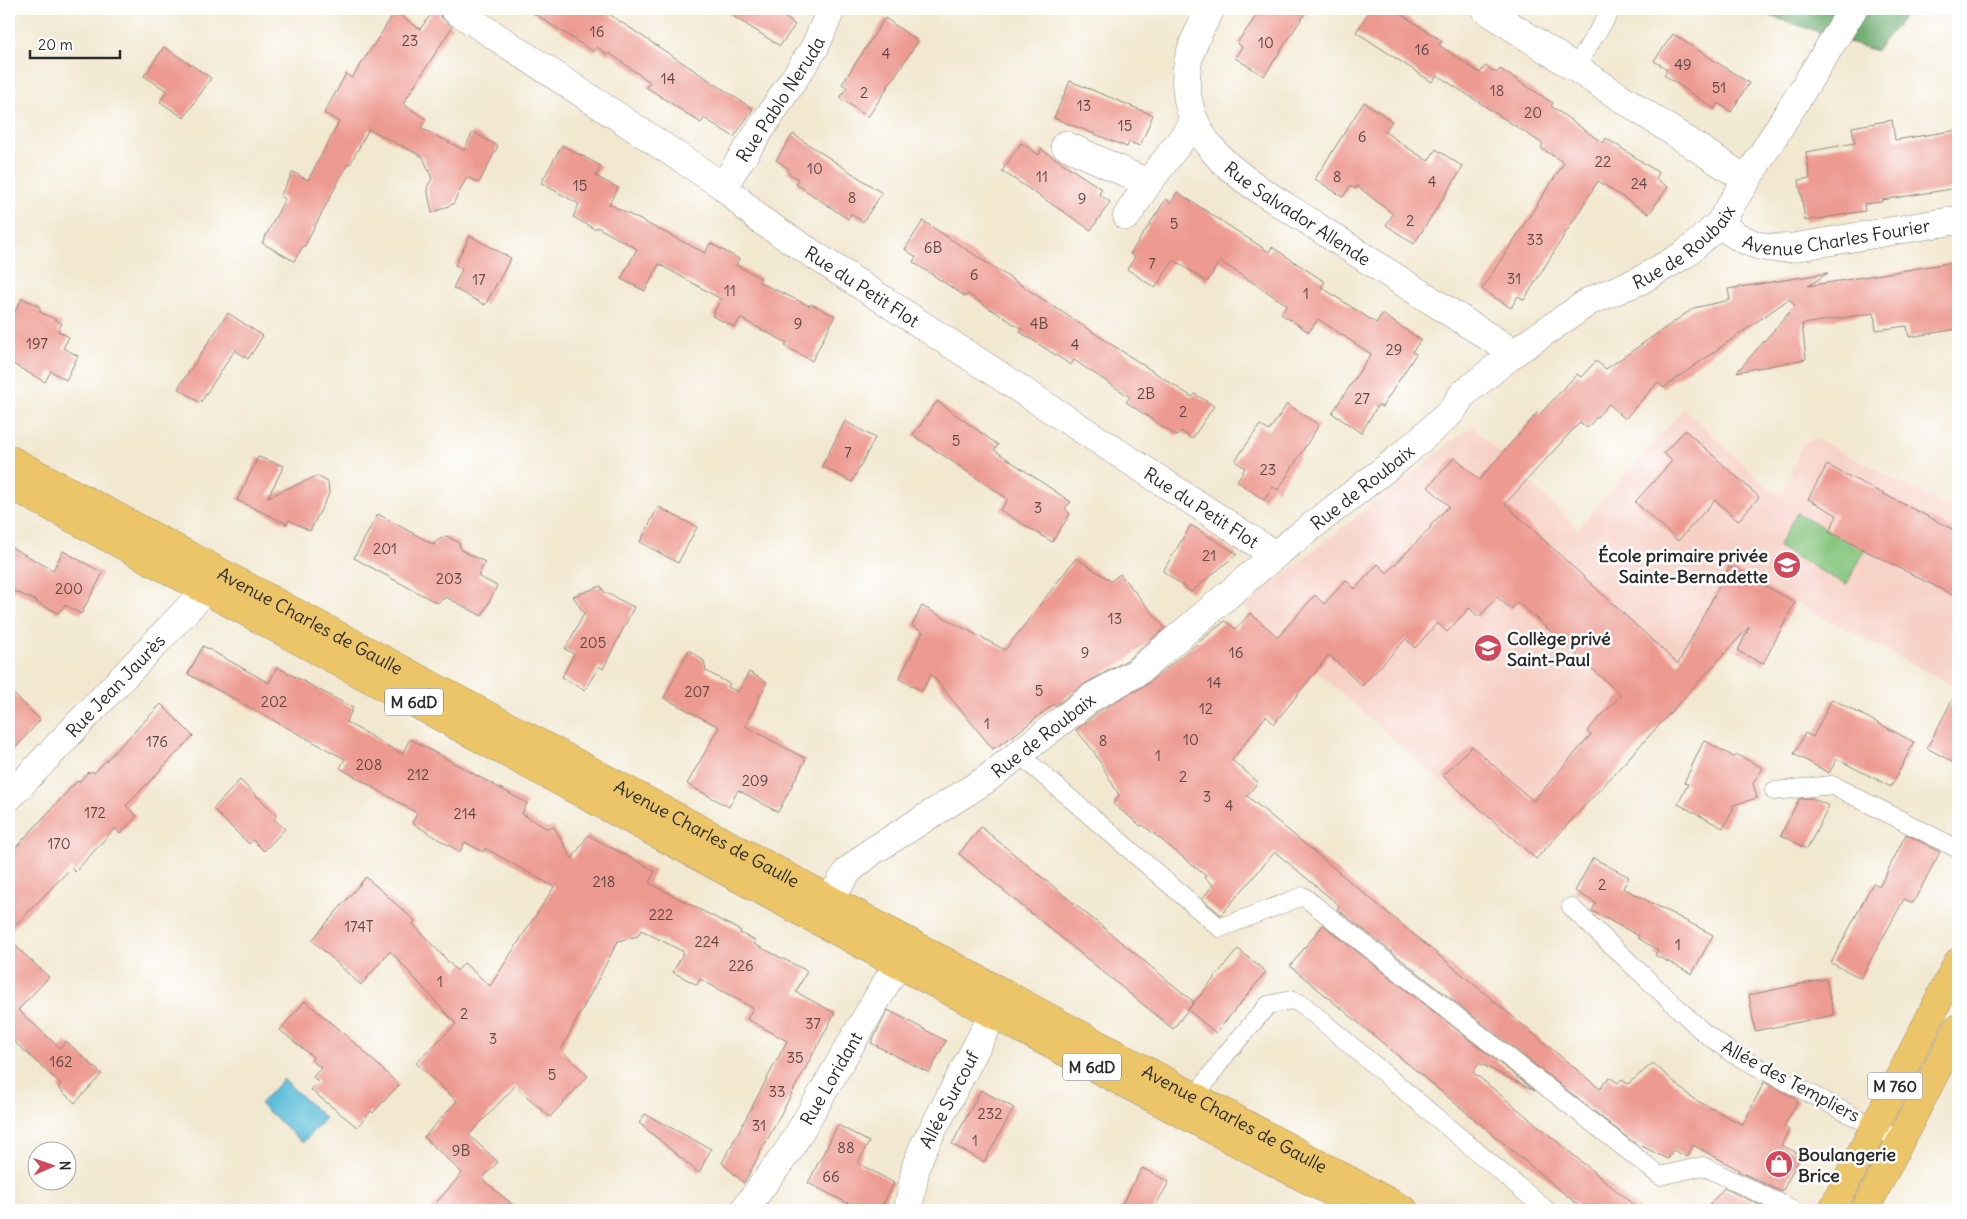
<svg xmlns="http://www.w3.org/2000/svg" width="1967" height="1219" font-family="Delius,sans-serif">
  <rect width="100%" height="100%" fill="#fff"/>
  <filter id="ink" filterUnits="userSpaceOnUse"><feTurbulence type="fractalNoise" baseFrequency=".02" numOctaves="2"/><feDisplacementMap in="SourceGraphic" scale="10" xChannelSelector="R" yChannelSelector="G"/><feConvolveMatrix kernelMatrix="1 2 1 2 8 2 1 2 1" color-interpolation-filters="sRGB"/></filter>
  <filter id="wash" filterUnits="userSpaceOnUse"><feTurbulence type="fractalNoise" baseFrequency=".0096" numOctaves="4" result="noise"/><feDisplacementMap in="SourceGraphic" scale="20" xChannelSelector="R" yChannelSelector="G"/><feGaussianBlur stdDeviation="1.12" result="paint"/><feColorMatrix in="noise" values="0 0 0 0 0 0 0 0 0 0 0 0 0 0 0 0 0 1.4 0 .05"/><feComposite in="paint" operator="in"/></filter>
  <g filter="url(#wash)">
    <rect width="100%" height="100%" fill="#f2e8d0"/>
    <!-- built -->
    <path fill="#f7d1c6" d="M1684,409L1766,486L1783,496L1802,443L1816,439L1958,512V688L1795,602L1763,664L1696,630L1693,639L1675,661L1698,683L1532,862L1243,606L1472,426L1578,529Z"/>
    <!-- green -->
    <path fill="#86c67f" stroke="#587855" d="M1797,513L1865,550L1846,585L1778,547Z"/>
    <!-- forest -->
    <path fill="#6cab6e" stroke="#4c6b4c" d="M1769,9H1910L1876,51L1767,15Z"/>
    <!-- water -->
    <path fill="#5bbdd9" stroke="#437482" d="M283,1079L325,1118L303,1143L260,1104Z"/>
    <g id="blocks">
      <!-- building -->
      <g fill="#ed9a90">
        <path d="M435,9H438L440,16L452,27L403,104L426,119L421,128L464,150L473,132L498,146L479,183L467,177L453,204L432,213L427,187L432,179L423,157L369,129L350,164L348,163L304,247L303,246L294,261L262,243L285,199L280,196L293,172L308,180L339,122L324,113L346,74L352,78L395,12L420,29Z"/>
        <path d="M527,9H601L753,109L734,137L704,118L701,123L646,87L650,82L609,53L608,55L597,47L594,52Z"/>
        <path d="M722,9H774L795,25L780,46Z"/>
        <path d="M1261,9H1308L1264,76L1235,58L1242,47L1237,43Z"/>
        <path d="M1371,9H1393L1442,41L1439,45L1480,73L1485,66L1497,73L1500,69L1553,103L1551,106L1603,143L1606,138L1659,173L1656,179L1668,187L1649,214L1598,181L1524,300L1518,296L1511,308L1482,289L1564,163L1541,148L1543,144L1437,75L1432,82L1356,32Z"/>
        <path d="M885,18L918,41L868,117L840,98L847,87L842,84Z"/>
        <path d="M1673,34L1749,83L1731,112L1718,103L1715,109L1664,75L1667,69L1654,61Z"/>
        <path d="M164,47L211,78L184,118L160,102L167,91L144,76Z"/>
        <path d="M1070,81L1153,115L1140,146L1129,142L1127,147L1054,118Z"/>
        <path d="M1364,102L1392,121L1385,132L1405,146L1428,161L1436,149L1463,167L1414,244L1386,225L1393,214L1357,186L1355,189L1350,186L1343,197L1315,179Z"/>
        <path d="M1892,120L1895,140L1958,130V188L1882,200V202L1864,204L1865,211L1805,221L1799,180L1810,178L1806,152L1855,143L1852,127Z"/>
        <path d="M793,134L882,193L863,222L851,214L848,219L796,184L798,179L787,172L789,169L776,160Z"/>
        <path d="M1021,143L1039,155L1041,149L1102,189L1099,194L1110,202L1091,230L1002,171Z"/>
        <path d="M562,145L601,166L596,176L618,188L609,204L705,253L710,243L739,259L736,265L761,278L759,282L810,306L811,304L835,316L812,361L785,346L787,343L740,318L735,327L712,316L721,299L659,264L645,291L621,279L637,249L597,227L595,229L573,217L579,204L541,183Z"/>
        <path d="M1177,192L1269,252L1272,247L1325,282L1321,287L1376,323L1382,314L1421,340L1412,352L1416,354L1382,407L1378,405L1361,433L1332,413L1371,354L1318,319L1309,332L1281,314L1287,305L1220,261L1207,282L1174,260L1155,288L1127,269L1135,257L1130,254L1166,199L1171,203Z"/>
        <path d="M923,221L1192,397L1195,394L1214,406L1192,439L1181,431L1177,436L1126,402L1130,397L1074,360L1071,365L1020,332L1022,329L967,294L966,297L913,262L916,257L905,249Z"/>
        <path d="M470,236L511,258L485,305L453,288L462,269L455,265Z"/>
        <path d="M1955,262L1958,275V329L1909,337L1907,326L1876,330L1874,313L1802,324L1806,359L1737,372L1795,306L1789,299L1663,388L1658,382L1625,419L1609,404L1587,428L1580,422L1505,504L1678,664L1729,567L1795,602L1763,664L1738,651L1749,627L1536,859L1443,776L1472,746L1533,801L1591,735L1587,731L1621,695L1518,602L1511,609L1497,597L1479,617L1469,608L1447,632L1437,623L1415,648L1406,639L1362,686L1329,655L1274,724L1266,716L1232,760L1258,782L1247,796L1600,1089L1609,1077L1618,1083L1622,1079L1628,1084L1653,1063L1692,1098L1743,1125L1764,1082L1798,1100L1784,1127L1789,1130L1781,1145L1801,1155L1782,1192L1738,1171L1739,1170L1693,1145L1687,1157L1673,1150L1668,1159L1633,1142L1337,909L1340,906L1275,852L1221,915L1202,899L1213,885L1204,877L1206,876L1143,825L1141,826L1113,804L1119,795L1093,750L1076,730L1101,710L1146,685L1225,621L1236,629L1250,613L1278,637L1315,595L1324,604L1346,580L1355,589L1378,564L1387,573L1431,527L1430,526L1449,506L1428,487L1455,457L1479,480L1538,412L1540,414L1577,374L1581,377L1596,361L1606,369L1694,308L1730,300L1728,289L1828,273L1808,286Z"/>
        <path d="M22,298L40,307V312L62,323L58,331L69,337L63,348L78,356L66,380L51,371L45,382L9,362V323Z"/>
        <path d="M228,313L263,336L248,359L235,350L200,403L178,388Z"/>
        <path d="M937,401L998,445L994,450L1071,502L1065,508L1070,514L1052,542L1000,510L1008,499L913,435Z"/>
        <path d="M1287,404L1319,425L1278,490L1273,487L1264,500L1237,481L1245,468L1235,461L1260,425L1269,431Z"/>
        <path d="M845,421L875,438L852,482L822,466Z"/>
        <path d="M1685,430L1759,497L1738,521L1715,500L1678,541L1635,502L1672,461L1664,453Z"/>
        <path d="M258,457L284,466L268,497L317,476L328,482L329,494L310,531L289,520L287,524L237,500Z"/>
        <path d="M1827,465L1958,532V598L1829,532L1837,515L1808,499Z"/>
        <path d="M658,507L697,527L678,563L640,542Z"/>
        <path d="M378,514L434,545L436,541L447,536L459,543L461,550L485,562L478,576L497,586L482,616L446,597L437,603L354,558Z"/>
        <path d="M1191,525L1237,554L1191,592L1163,571Z"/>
        <path d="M9,546L53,570L63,551L103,573L81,614L65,605L58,613L36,602L37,601L9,589Z"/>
        <path d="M1076,558L1111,581L1120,574L1165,628L1127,660L1083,685L1055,706L1054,704L1013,736L993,749L931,674L922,691L899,679L923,632L912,626L922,606L1005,650Z"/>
        <path d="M601,586L604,592L634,607L603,669L599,666L585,690L562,677L574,654L565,649L584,614L573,596Z"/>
        <path d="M203,646L269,683L277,667L303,681L353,708L346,722L402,754L410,739L527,803L522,814L546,828L554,827L572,859L588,835L655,871L649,883L741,931L740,933L756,941L754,944L807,971L796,992L835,1013L744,1183L722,1163L787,1041L747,1019L753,1008L700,979L697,985L673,972L684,952L641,930L638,936L618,941L561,1050L588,1076L550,1117L515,1086L469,1135L498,1162L482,1179L519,1210H430L462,1173L424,1137L457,1101L416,1063L456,1024L390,951L361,985L312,940L366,877L415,921L413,924L457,971L464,963L490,986L554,887L485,848L483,852L465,842L460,852L412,823L417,813L340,768L345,759L188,674Z"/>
        <path d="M689,650L704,661L706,671L730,684L728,687L738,692L749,672L767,682L745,726L806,759L778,812L738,790L729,807L687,784L719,727L664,698Z"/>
        <path d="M9,689L40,720L9,755Z"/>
        <path d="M1958,689V765L1927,748Z"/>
        <path d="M1832,699L1914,742L1891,787L1837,759L1829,773L1794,754L1805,733L1813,737Z"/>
        <path d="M161,704L193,736L126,806L137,816L120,834L115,828L75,872L71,868L9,932V855L77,781L79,782L88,772L90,773L92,771L94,773Z"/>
        <path d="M1704,740L1734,757L1738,755L1763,768L1753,783L1757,798L1733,805V810L1723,828L1678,804L1688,784L1684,783Z"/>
        <path d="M240,780L277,815L274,819L285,829L264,851L253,840L249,844L213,809Z"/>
        <path d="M1812,798L1829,806L1807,849L1781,835L1799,799Z"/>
        <path d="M981,827L1194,1002L1173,1029L959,854Z"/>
        <path d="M1906,834L1940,852L1913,903L1904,899L1861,978L1831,963L1873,883L1880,886Z"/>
        <path d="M1593,858L1629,877L1623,888L1713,935L1692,974L1655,955L1658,950L1638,938L1639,936L1592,911L1596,903L1575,891Z"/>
        <path d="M1323,925L1535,1091L1479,1063L1473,1072L1640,1210H1584L1290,966Z"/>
        <path d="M9,940L49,977L18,1010L60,1048L66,1041L102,1074L75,1103L58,1088L61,1084L9,1037Z"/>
        <path d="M1238,949L1266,972L1216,1033L1188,1010Z"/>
        <path d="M1826,979L1834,1015L1755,1031L1749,995Z"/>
        <path d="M305,1001L357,1045L399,1085L373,1113L371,1111L357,1127L311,1090L318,1082L313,1077L321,1068L311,1060L313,1057L280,1030Z"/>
        <path d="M888,1010L946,1041L929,1073L871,1043Z"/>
        <path d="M981,1090L1014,1108L984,1162L952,1144Z"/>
        <path d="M645,1114L711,1149L699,1173L639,1123Z"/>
        <path d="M838,1125L869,1142L858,1163L894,1183L880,1210H861L808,1183Z"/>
        <path d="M1142,1168L1169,1182L1153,1210H1119Z"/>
        <path d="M1724,1188L1770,1210H1705Z"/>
      </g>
    </g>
  </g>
  <g filter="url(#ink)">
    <use href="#blocks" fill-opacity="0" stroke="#8e8a7e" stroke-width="1"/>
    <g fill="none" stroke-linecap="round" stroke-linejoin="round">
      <defs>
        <g id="lane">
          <path d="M1575,67L1612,9"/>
          <path d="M1019,754L1220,928L1303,896L1660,1176L1703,1166L1794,1210"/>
          <path d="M1774,791L1832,785L1958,849"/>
          <path d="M1571,907L1702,1031L1733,1054L1900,1140"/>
          <path d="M1195,1097L1226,1054L1268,1005L1291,1000L1302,1004L1546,1210"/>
        </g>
        <g id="street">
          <path id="s1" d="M454,9L723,186L759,219L1275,555"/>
          <path id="s2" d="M1211,9C1189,46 1177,77 1194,120C1202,140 1220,160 1237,173C1260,192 1287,207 1313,224C1379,268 1447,310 1514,353"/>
          <path d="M1485,9L1747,180"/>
          <path d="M1065,145L1148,183"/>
          <path id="s3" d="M723,186L815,47L831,9"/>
          <path d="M1127,216L1148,183L1195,122"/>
          <path id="s4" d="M1719,224C1744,242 1759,250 1790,248L1958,220"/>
          <path id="s5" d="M9,797L184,613L196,600L215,570"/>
          <path id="s6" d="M819,921L829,900L848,871L871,852L984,781L1092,697L1136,673L1275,555L1403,455L1452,411L1462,395L1514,353L1590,301L1641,280L1685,254L1719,224L1853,9"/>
          <path id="s7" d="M744,1210L789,1150L909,944"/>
          <path id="s8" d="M908,1210L916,1166L923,1148L1004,994"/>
        </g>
        <g id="primary">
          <path id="s9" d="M9,459L761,862L1404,1210"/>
          <path d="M9,484L896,963L1348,1201"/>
          <path d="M1832,1210L1958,962"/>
          <path d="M1865,1210L1958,1028"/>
        </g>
      </defs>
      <!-- lane casing -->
      <use href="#lane" stroke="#8e8a7e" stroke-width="19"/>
      <!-- street casing -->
      <use href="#street" stroke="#8e8a7e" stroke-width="29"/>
      <!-- primary casing -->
      <use href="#primary" stroke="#8e8a7e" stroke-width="29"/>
      <!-- lane -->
      <use href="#lane" stroke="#fff" stroke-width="18"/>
      <!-- street -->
      <use href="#street" stroke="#fff" stroke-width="28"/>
      <!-- primary -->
      <use href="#primary" stroke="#edc569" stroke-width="28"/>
    </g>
  </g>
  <!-- icons -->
  <defs>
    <symbol id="school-disc" viewBox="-11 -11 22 22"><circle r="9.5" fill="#d1495b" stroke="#fff"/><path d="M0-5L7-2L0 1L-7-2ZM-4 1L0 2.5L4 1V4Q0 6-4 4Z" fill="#fff"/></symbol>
    <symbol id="shop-disc" viewBox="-11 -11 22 22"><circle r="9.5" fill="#d1495b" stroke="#fff"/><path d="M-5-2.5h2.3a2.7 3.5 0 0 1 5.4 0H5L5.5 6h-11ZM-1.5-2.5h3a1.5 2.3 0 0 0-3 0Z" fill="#fff"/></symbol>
  </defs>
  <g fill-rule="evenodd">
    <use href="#school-disc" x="1771" y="549" width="32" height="32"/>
    <use href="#school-disc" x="1472" y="632" width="32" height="32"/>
    <use href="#shop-disc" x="1763" y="1148" width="32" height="32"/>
  </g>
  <g text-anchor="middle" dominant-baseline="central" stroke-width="5" stroke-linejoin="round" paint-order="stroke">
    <!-- number labels -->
    <g font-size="15" fill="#5c4744">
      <text x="597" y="31">16</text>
      <text x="410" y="40">23</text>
      <text x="1266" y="42">10</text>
      <text x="1422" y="49">16</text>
      <text x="886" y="53">4</text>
      <text x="1683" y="64">49</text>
      <text x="668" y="78">14</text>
      <text x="1719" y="87">51</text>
      <text x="1497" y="90">18</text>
      <text x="864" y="92">2</text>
      <text x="1084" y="105">13</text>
      <text x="1533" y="112">20</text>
      <text x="1125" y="125">15</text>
      <text x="1362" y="136">6</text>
      <text x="1603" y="161">22</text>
      <text x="815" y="168">10</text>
      <text x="1042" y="176">11</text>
      <text x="1337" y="176">8</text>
      <text x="1432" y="181">4</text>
      <text x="1639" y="183">24</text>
      <text x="580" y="185">15</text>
      <text x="852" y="197">8</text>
      <text x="1082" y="198">9</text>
      <text x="1410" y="220">2</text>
      <text x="1174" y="223">5</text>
      <text x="1535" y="239">33</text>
      <text x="933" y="247">6B</text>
      <text x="1152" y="263">7</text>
      <text x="974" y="274">6</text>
      <text x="1514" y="278">31</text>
      <text x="479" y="279">17</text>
      <text x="730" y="290">11</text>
      <text x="1306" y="293">1</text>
      <text x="798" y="323">9</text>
      <text x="1039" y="323">4B</text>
      <text x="37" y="343">197</text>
      <text x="1075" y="344">4</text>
      <text x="1394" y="349">29</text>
      <text x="1146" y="393">2B</text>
      <text x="1362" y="398">27</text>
      <text x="1183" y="411">2</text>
      <text x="956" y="440">5</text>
      <text x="848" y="452">7</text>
      <text x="1268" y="469">23</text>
      <text x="1038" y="507">3</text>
      <text x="385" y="548">201</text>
      <text x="1209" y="555">21</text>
      <text x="449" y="578">203</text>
      <text x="69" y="588">200</text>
      <text x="1115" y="618">13</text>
      <text x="593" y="642">205</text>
      <text x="1085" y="652">9</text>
      <text x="1236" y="652">16</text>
      <text x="1214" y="682">14</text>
      <text x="1039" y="690">5</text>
      <text x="697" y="691">207</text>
      <text x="274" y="701">202</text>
      <text x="1206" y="708">12</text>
      <text x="987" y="723">1</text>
      <text x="1191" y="739">10</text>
      <text x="1103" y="740">8</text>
      <text x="157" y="741">176</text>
      <text x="1158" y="755">1</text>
      <text x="369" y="764">208</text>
      <text x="418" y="774">212</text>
      <text x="1183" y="776">2</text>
      <text x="755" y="780">209</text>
      <text x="1207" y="796">3</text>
      <text x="1229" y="805">4</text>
      <text x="95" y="812">172</text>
      <text x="465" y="813">214</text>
      <text x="59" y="843">170</text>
      <text x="604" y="881">218</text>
      <text x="1602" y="884">2</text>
      <text x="661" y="914">222</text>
      <text x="359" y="926">174T</text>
      <text x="707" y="941">224</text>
      <text x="1678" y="944">1</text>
      <text x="741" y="965">226</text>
      <text x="440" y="981">1</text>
      <text x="464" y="1013">2</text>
      <text x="813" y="1023">37</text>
      <text x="493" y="1038">3</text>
      <text x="795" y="1057">35</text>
      <text x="61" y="1061">162</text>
      <text x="552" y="1074">5</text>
      <text x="777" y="1091">33</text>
      <text x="990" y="1113">232</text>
      <text x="759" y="1125">31</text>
      <text x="975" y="1140">1</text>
      <text x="846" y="1147">88</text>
      <text x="461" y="1150">9B</text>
      <text x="831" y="1176">66</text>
    </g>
    <!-- shield labels -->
    <g fill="#fff" stroke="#6b6b6b" stroke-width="1">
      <rect x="385" y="688.5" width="58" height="27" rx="4"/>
      <rect x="1063" y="1053.5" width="58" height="27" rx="4"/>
      <rect x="1867.5" y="1072.5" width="55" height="27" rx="4"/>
    </g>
    <g font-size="16" font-weight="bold" fill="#2b2b2b">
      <text x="414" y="702">M 6dD</text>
      <text x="1092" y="1067">M 6dD</text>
      <text x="1895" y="1086">M 760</text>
    </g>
    <!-- street labels -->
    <g font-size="18" fill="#2b2b2b" stroke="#fff">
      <text stroke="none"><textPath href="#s3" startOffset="104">Rue Pablo Neruda</textPath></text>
      <text stroke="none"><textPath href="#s2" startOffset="259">Rue Salvador Allende</textPath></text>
      <text stroke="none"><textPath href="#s4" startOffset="124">Avenue Charles Fourier</textPath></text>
      <text stroke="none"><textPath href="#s6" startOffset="1106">Rue de Roubaix</textPath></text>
      <text stroke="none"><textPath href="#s1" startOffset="494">Rue du Petit Flot</textPath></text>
      <text stroke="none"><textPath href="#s6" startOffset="701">Rue de Roubaix</textPath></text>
      <text stroke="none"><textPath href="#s1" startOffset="899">Rue du Petit Flot</textPath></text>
      <text stroke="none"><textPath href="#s9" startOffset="342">Avenue Charles de Gaulle</textPath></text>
      <text stroke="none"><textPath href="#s5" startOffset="154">Rue Jean Jaurès</textPath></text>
      <text stroke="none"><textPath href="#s6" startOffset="296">Rue de Roubaix</textPath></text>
      <text stroke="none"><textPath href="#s9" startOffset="792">Avenue Charles de Gaulle</textPath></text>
      <text stroke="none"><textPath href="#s7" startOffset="158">Rue Loridant</textPath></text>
      <text transform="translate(1791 1081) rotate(28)">Allée des Templiers</text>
      <text stroke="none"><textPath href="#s8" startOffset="119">Allée Surcouf</textPath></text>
      <text stroke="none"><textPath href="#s9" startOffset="1392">Avenue Charles de Gaulle</textPath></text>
    </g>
    <!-- poi labels -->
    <g font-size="18" font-weight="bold" fill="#2b2b2b" stroke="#fff" text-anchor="start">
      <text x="1768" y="555" text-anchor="end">École primaire privée<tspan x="1768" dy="21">Sainte-Bernadette</tspan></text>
      <text x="1507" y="638">Collège privé<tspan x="1507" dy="21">Saint-Paul</tspan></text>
      <text x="1798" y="1154">Boulangerie<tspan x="1798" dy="21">Brice</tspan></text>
    </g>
  </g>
  <!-- margin -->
  <rect width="1967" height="1219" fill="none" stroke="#fff" stroke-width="30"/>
  <!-- north arrow -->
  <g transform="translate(52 1166) rotate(88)"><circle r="24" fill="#ffffff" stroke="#aaaaaa"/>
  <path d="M0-4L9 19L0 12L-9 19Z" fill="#d1495b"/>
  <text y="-8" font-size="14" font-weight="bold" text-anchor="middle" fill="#2b2b2b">N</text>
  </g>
  <!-- scale -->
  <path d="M30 50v8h90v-8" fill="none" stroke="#2b2b2b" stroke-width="2.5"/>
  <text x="38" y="50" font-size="15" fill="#2b2b2b" stroke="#ffffff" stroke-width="4" paint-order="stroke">20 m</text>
</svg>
